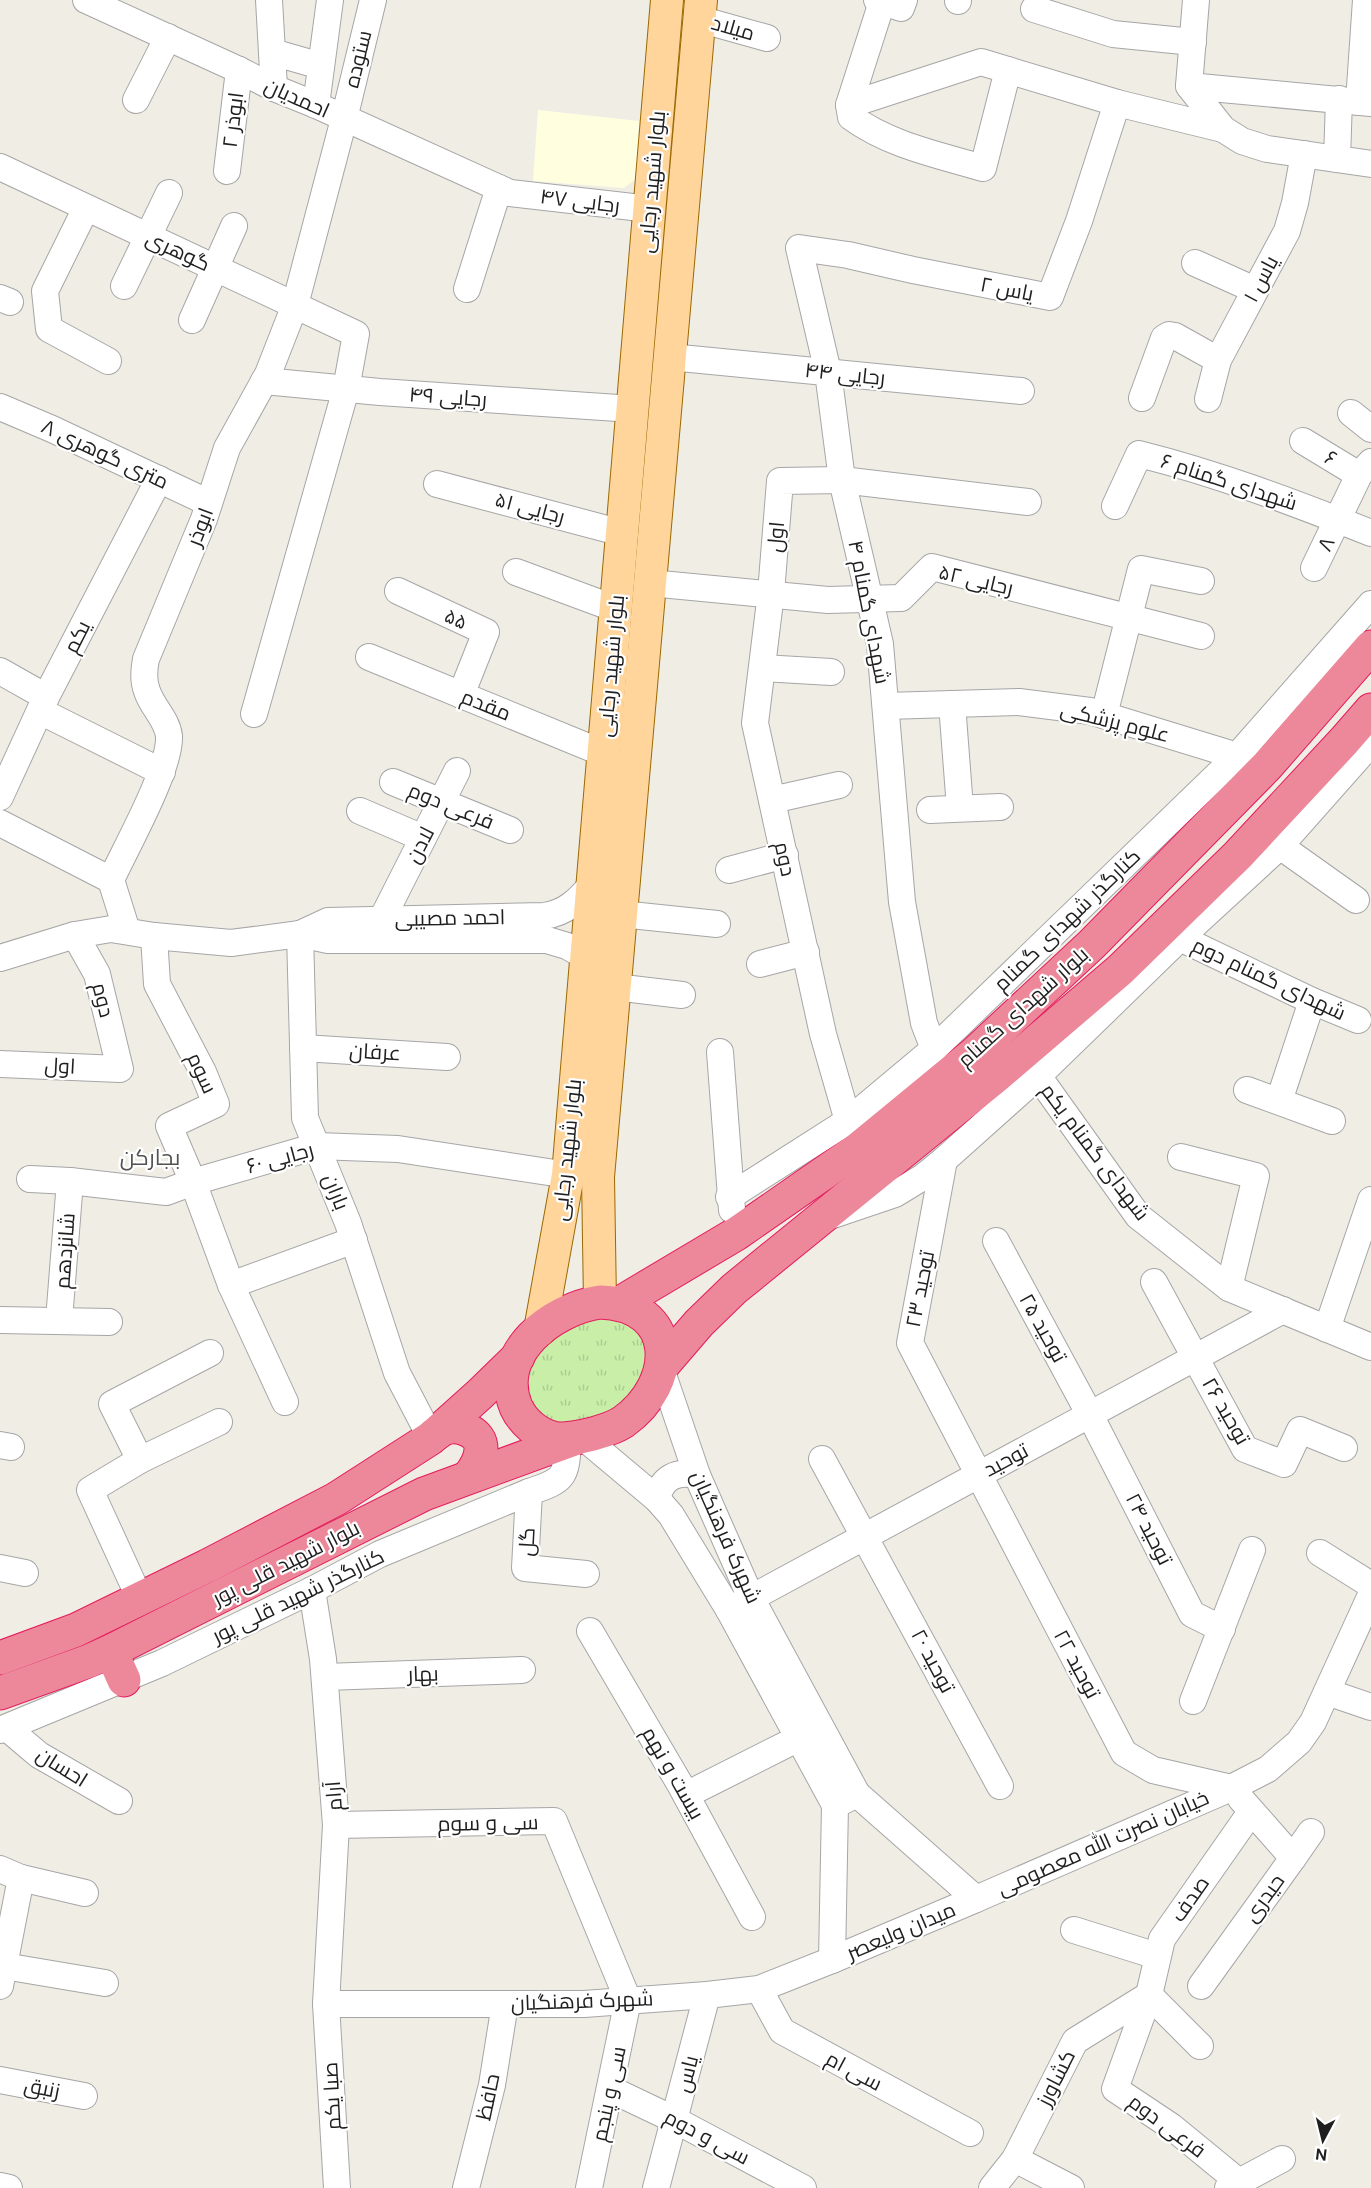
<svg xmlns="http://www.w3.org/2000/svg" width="1371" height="2188" font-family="'DM Sans',Cairo,sans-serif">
  <defs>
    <pattern id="grass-tufts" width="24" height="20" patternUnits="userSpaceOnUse" patternTransform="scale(1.5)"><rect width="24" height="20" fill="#c9eea8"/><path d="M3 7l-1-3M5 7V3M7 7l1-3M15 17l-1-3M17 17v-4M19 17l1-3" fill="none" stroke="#accc90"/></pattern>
  </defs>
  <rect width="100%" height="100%" fill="#f0ede5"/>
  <!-- education -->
  <path fill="#ffffdf" d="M538,110L639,121L636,179L624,188L533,181Z"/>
  <!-- grass -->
  <path fill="url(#grass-tufts)" d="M598,1310L645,1328L648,1378L621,1411L560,1430L525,1406L528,1356L544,1337Z"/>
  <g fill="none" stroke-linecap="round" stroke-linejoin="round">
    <defs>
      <g id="minor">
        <path d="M86,0L239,70L274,88L316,105L510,193L650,209"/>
        <path d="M269,0L274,88"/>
        <path d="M877,0L901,8L904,0"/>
        <path d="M1196,0L1189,86L1223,129L1242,141L1267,149L1371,164"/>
        <path d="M958,1V0"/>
        <path d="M882,2L849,105L851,117C889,145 939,155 983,168L1008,70"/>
        <path d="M1034,9L1113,34L1193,42"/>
        <path d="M699,19L767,38"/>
        <path d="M272,52L321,66"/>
        <path d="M1189,86L1371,103"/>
        <path d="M136,100L168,37"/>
        <path d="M1359,102L1366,0"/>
        <path d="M316,105L330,0"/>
        <path d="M849,105L981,62L1117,103"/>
        <path d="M1337,159L1339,99"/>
        <path d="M0,167L356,334L346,389L254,714"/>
        <path d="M227,171L239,70"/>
        <path d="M86,208L45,291L49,329L108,361"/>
        <path d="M1195,263L1255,290"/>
        <path d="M124,286L169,193"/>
        <path d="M467,289L499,188"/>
        <path d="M0,298L10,302"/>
        <path d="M192,320L234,226"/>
        <path d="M670,357L1021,391"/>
        <path d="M264,381L380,392L633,409"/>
        <path d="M1142,398L1164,338L1169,335L1175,336L1218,360"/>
        <path d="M1208,399L1218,360L1287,231L1295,203L1304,154"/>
        <path d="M0,407L52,429L209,503"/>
        <path d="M1351,413L1371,429"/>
        <path d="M1303,441L1359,475"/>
        <path d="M437,484L622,533"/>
        <path d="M1115,506L1139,454C1219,474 1295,503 1371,533"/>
        <path d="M1314,568L1359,475L1371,462"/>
        <path d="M516,572L616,609"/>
        <path d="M650,583L828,600L901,598L932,567L1201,636"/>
        <path d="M398,591L486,632L461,695"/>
        <path d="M369,657L603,753"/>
        <path d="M762,668L831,672"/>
        <path d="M0,671L46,697"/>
        <path d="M952,704L960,808"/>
        <path d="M886,706L1019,702L1090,711L1250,760"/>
        <path d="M40,711L162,772"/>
        <path d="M1104,715L1141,569L1201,581"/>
        <path d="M393,782L510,830"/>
        <path d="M0,797L46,697L159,479"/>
        <path d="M772,800L839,785"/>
        <path d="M930,810L1000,807"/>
        <path d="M360,811L423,838"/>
        <path d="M0,823L111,880"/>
        <path d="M1280,846L1356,900"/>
        <path d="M729,870L785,855"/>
        <path d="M621,914L717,924"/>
        <path d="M382,919L457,771"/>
        <path d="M127,931L111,880C125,849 171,768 169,736C167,719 152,707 147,691C143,681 144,669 146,659L204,519L227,448L268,374L295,305L344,119L373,0"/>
        <path d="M300,934L305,1118L348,1223L397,1373L431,1438"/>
        <path d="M300,934L328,940H547L567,946L586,957"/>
        <path d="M154,936L157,984L203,1072L216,1104L169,1126L193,1182L231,1285L285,1402"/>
        <path d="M1180,938L1312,1001L1358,1020"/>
        <path d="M0,958L75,935L111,929L154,936L231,943L300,934L328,921L544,916C566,913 579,900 592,884"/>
        <path d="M760,964L806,952"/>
        <path d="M615,987L682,995"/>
        <path d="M303,1048L447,1057"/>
        <path d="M934,1049L924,1023L902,902L880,644L842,480L828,372L799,248L848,255L913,270L1050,297L1079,221L1117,103L1223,129"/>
        <path d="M720,1052L732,1210"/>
        <path d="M0,1064L120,1069L97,974L75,935"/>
        <path d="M1038,1076L1138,1216L1229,1288L1371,1347"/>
        <path d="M1247,1090L1332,1121"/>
        <path d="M1279,1101L1312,1001"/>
        <path d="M848,1121L823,1034L755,723L771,593L780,481L842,480L1028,502"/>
        <path d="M1181,1157L1256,1176L1229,1288"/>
        <path d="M944,1160L910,1343L1124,1753L1153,1770L1231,1788"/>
        <path d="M30,1179L70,1181L166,1192L193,1182L317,1146L398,1149L568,1175"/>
        <path d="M729,1197L848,1121L934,1049L1238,755L1371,604"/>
        <path d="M827,1217L895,1194L923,1177L944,1160L1038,1076L1180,938L1280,846L1371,743"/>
        <path d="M996,1241L1090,1415L1192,1614L1222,1629"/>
        <path d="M1154,1282L1245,1449L1284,1464L1300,1430L1344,1448"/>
        <path d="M231,1285L354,1240"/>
        <path d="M0,1320L109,1322"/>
        <path d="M59,1320L70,1181"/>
        <path d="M1327,1329L1371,1200"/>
        <path d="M661,1369L697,1475L751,1598L857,1794"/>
        <path d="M583,1437L657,1499L671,1515L729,1610L835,1805L832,1960L976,1899L857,1794L835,1805"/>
        <path d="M0,1445L11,1447"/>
        <path d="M822,1459L1000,1786"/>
        <path d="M140,1460L112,1404L210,1353"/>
        <path d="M529,1492L525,1568L586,1574"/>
        <path d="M657,1499C662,1477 676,1471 697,1475"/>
        <path d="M1320,1553L1371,1585"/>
        <path d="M0,1568L25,1573"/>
        <path d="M312,1590L323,1659L336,1825L326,2004L337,2188"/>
        <path d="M140,1599L90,1490L140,1460L219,1422"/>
        <path d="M729,1610L1283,1310"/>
        <path d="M590,1631L681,1786L752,1917"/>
        <path d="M325,1677L522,1670"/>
        <path d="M1327,1692L1371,1707"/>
        <path d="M1193,1701L1252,1550"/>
        <path d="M7,1728L39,1755L119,1801"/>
        <path d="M0,1730L162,1663L312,1590L380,1554L529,1492C565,1480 566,1478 568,1441"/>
        <path d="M686,1795L799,1738"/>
        <path d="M336,1825L554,1821L628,2000L589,2188"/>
        <path d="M1293,1858L1311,1832"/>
        <path d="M0,1869L21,1878L0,1986"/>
        <path d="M21,1878L85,1893"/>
        <path d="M976,1899L1231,1788L1268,1769L1299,1742L1313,1722L1371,1595"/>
        <path d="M1074,1930L1157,1956"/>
        <path d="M4,1966L105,1983"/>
        <path d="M1201,1986L1293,1858L1241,1799"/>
        <path d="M759,1989L782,2031L970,2133"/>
        <path d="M1149,1995L1200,2046"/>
        <path d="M326,2004H584L707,1995L759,1989L832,1960"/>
        <path d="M0,2080L84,2096"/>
        <path d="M610,2089L675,2120L803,2188"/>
        <path d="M1015,2159L1071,2188"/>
        <path d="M1239,2182L1172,2127L1115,2089L1149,1995L1162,1939L1251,1812"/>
        <path d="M0,2186L9,2188"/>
        <path d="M466,2188L492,2085L505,2004"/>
        <path d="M656,2188L707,1995"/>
        <path d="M992,2188L1015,2159L1075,2041L1149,1995"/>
        <path d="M1228,2188L1282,2159"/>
      </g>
      <g id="major">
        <path d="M600,1302L598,1177L701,0"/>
        <path d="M540,1330L568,1175L667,0"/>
      </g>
      <g id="highway">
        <path d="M600,1302C679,1305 678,1383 623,1422C614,1428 603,1431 593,1434C581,1437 566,1441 553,1438C537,1434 523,1422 516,1407C494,1353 552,1309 600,1302Z"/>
        <path d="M620,1303L736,1234L857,1150L975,1053L1092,944L1267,766L1371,647"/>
        <path d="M662,1366L699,1323L734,1289L995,1077L1120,970L1238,855L1344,741L1371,710"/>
        <path d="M434,1435C438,1433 442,1429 446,1428C452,1426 460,1427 465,1429C489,1438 482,1459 470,1475"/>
        <path d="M111,1651L124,1680"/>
        <path d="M0,1658L76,1630L207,1566L336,1499L431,1438L480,1394L518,1357"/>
        <path d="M0,1693L89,1661L111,1651L424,1494L574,1439"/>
      </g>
    </defs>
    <!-- minor casing -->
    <use href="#minor" stroke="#a6a6a6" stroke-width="28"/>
    <!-- major casing -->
    <use href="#major" stroke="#9a6900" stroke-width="34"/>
    <!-- highway casing -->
    <use href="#highway" stroke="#e61a5d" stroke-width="35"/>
    <!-- minor -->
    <use href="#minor" stroke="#fff" stroke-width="26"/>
    <!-- major -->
    <use href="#major" stroke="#ffd59b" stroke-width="32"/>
    <!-- highway -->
    <use href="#highway" stroke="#ec8899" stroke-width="33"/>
  </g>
  <g text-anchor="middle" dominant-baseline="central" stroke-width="4.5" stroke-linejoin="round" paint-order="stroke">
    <!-- street labels -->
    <g font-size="21" fill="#1f1f1f" stroke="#fff">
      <text transform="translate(733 28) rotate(16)">میلاد</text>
      <text transform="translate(358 59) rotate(-76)">ستوده</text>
      <text transform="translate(297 98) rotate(24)">احمدیان</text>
      <text transform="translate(233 120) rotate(-83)">ابوذر ۲</text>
      <text transform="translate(652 182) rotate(-85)">بلوار شهید رجایی</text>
      <text transform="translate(580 201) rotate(7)">رجایی ۴۷</text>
      <text transform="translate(178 251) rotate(25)">گوهری</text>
      <text transform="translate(1261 279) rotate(-62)">یاس ۱</text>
      <text transform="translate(1007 289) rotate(11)">یاس ۲</text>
      <text transform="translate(845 374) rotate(6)">رجایی ۴۴</text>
      <text transform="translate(448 397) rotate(4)">رجایی ۴۹</text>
      <text transform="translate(105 454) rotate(25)">۸ متری گوهری</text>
      <text transform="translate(1331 458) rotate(31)">۶</text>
      <text transform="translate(1229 482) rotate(18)">شهدای گمنام ۶</text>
      <text transform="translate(530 508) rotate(15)">رجایی ۵۱</text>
      <text transform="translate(200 527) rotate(-69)">ابوذر</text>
      <text transform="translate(776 537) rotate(-85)">اول</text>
      <text transform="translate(1326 544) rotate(-64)">۸</text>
      <text transform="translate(976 580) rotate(13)">رجایی ۵۲</text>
      <text transform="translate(869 612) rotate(79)">شهدای گمنام ۴</text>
      <text transform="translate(456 619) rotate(25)">۵۵</text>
      <text transform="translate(77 637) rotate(-63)">یکم</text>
      <text transform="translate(611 666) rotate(-85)">بلوار شهید رجایی</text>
      <text transform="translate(486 705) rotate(22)">مقدم</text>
      <text transform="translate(1115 722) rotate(14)">علوم پزشکی</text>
      <text transform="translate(451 806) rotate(22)">فرعی دوم</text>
      <text transform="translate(420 845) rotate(-63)">لادن</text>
      <text transform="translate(785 859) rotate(78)">دوم</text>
      <text transform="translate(450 918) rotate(-1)">احمد مصیبی</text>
      <text transform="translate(1067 920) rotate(-44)">کنارگذر شهدای گمنام</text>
      <text transform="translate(1269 979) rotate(25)">شهدای گمنام دوم</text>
      <text transform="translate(103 1000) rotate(76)">دوم</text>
      <text transform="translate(1023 1007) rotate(-42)">بلوار شهدای گمنام</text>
      <text transform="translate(375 1052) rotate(3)">عرفان</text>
      <text transform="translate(60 1066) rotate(3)">اول</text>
      <text transform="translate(202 1073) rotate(65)">سوم</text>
      <text transform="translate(567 1150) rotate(-84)">بلوار شهید رجایی</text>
      <text transform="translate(1095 1152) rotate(53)">شهدای گمنام یکم</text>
      <text transform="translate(280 1158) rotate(-15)">رجایی ۶۰</text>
      <text transform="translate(336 1192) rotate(68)">باران</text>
      <text transform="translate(65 1251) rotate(-86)">شانزدهم</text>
      <text transform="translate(920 1289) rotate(-79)">توحید ۲۳</text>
      <text transform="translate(1043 1328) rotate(61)">توحید ۲۵</text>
      <text transform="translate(1226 1411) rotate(60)">توحید ۲۶</text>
      <text transform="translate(1006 1460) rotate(-28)">توحید</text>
      <text transform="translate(1149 1529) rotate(63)">توحید ۲۴</text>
      <text transform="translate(726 1537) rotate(66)">شهرک فرهنگیان</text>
      <text transform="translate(527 1542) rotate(-87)">گل</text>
      <text transform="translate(286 1563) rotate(-27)">بلوار شهید قلی پور</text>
      <text transform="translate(298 1596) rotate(-26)">کنارگذر شهید قلی پور</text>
      <text transform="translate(933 1661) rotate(62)">توحید ۲۰</text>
      <text transform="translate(1077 1664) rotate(62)">توحید ۲۲</text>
      <text transform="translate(423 1674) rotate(-2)">بهار</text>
      <text transform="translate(62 1767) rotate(32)">احسان</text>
      <text transform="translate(673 1773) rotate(60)">بیست و نهم</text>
      <text transform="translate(334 1796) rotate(-94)">آرام</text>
      <text transform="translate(488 1823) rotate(-1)">سی و سوم</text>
      <text transform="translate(1103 1843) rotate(-24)">خیابان نصرت الله معصومی</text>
      <text transform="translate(1264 1898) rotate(-54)">حیدری</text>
      <text transform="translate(1190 1899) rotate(-55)">صدف</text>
      <text transform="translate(901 1931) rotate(-23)">میدان ولیعصر</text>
      <text transform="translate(582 2001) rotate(-2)">شهرک فرهنگیان</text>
      <text transform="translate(854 2071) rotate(28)">سی ام</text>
      <text transform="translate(687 2074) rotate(-76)">یاس</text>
      <text transform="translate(1056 2078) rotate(-63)">کشاورز</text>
      <text transform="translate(42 2088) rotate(11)">زنبق</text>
      <text transform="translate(609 2094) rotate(-78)">سی و پنجم</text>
      <text transform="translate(332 2096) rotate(-93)">صبا یکم</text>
      <text transform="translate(488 2097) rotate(-78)">حافظ</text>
      <text transform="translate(1167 2126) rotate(37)">فرعی دوم</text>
      <text transform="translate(707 2137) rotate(28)">سی و دوم</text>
    </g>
    <!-- neighbourhood labels -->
    <g font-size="22" fill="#525252" stroke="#fff">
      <text x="150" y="1157">بجارکن</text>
    </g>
  </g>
  <!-- north arrow -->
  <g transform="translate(1323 2140) rotate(187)" stroke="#ffffff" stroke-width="4.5" paint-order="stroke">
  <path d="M0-4.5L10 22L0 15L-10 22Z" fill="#1f1f1f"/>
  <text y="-9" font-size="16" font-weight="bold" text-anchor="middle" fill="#1f1f1f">N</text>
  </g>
</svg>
